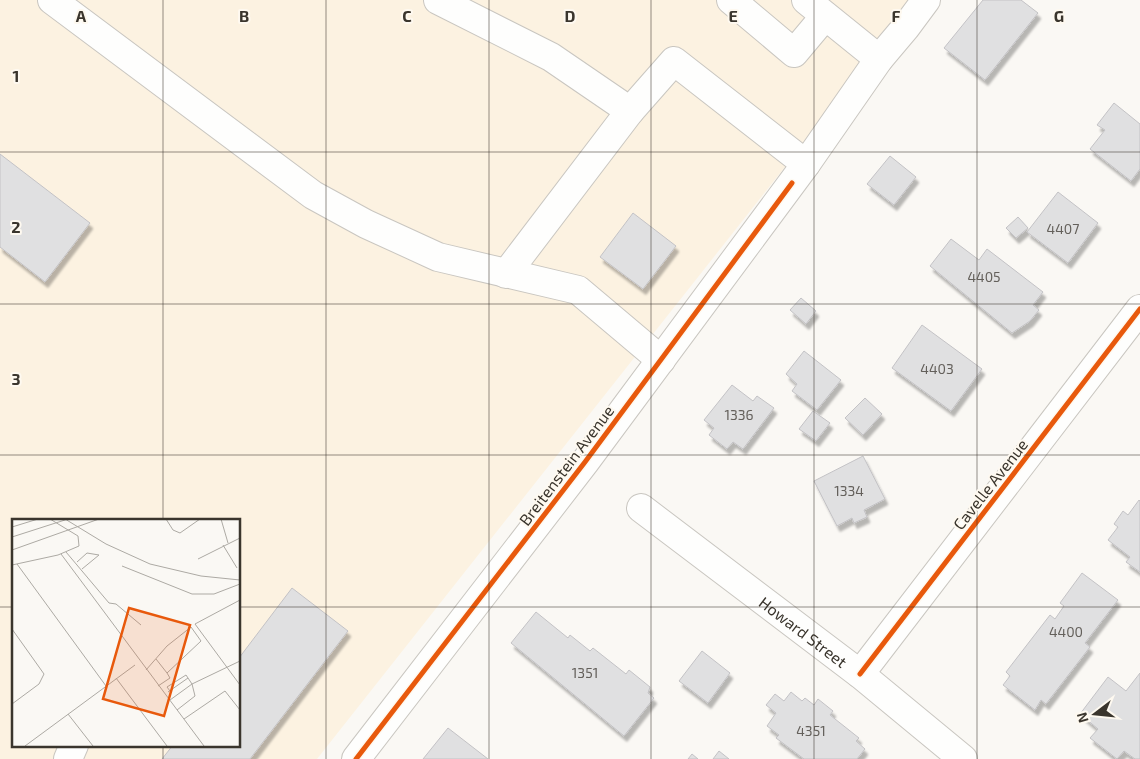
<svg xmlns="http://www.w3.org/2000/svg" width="1140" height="759" font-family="'Exo 2',sans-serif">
  <defs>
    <filter id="shadow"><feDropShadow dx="3" dy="5.5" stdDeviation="1" flood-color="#0004"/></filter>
  </defs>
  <rect width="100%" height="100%" fill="#faf8f4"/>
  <!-- built -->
  <path fill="#fcf2e1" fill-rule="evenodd" d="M0,0H917L317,759H0ZM14,520H239V745H14Z"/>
  <!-- building -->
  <g fill="#e0e0e1" stroke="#c3c2c5" filter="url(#shadow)">
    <path d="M983,0H1021L1038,13L985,80L944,48Z"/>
    <path d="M1114,103L1140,124V169L1131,181L1090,149L1105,130L1097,125Z"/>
    <path d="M0,154L90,223L45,282L0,247Z"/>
    <path d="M890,156L916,177L894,205L867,184Z"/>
    <path d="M1058,192L1098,223L1068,263L1027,232Z"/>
    <path d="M633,213L676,246L643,289L600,257Z"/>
    <path d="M1018,217L1028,228L1016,238L1006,228Z"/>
    <path d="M951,239L979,260L987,249L1043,292L1033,305L1039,310L1030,321L1012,333L930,266Z"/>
    <path d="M801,298L816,311L806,324L790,310Z"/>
    <path d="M922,325L982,369L951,411L892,368Z"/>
    <path d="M804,351L841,380L817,410L792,391L797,384L786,374Z"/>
    <path d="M732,385L753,401L757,396L774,408L743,449L733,442L727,449L709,435L714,428L704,420Z"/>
    <path d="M865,398L882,414L863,435L845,418Z"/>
    <path d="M813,411L830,423L816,441L799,429Z"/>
    <path d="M863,456L885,499L864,510L867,517L854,523L852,518L837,526L814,481Z"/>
    <path d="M1139,500L1140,501V572L1126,562L1130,557L1108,540L1118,527L1114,524L1123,511L1128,515Z"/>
    <path d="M1082,573L1118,600L1085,643L1090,647L1046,704L1041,700L1035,710L1003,685L1010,676L1006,672L1050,615L1055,619L1064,606L1060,603Z"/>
    <path d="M292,588L348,631L250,759H162L173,745H239V658Z"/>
    <path d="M536,612L568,638L570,635L590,651L593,648L626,674L629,670L650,687L648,693L654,698L624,736L511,643Z"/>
    <path d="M702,651L730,673L708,703L679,681Z"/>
    <path d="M1140,673V759H1135L1124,751L1117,759L1090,738L1098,729L1080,714L1108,677L1126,691Z"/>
    <path d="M791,692L802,701L805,698L814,705L818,699L833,711L830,715L859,738L856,741L865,749L857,759H804L776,738L779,735L767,726L776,713L766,705L775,694L784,701Z"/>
    <path d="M448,728L488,759H423Z"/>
    <path d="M719,751L729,759H713Z"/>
    <path d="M692,754L698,759H688Z"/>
  </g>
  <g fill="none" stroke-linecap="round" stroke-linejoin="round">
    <defs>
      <g id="minor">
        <path d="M52,0L313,195L366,224L438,257L578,290L661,360"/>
        <path d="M438,0L551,57L630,111L674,61L806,164"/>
        <path d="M731,0L794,53L825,16"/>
        <path d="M806,0L879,59"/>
        <path d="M506,274L630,111"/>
        <path id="s1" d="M641,508L860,674L963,759"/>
        <path d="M860,674L1140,309"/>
        <path d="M68,759L74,745"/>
        <path d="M356,759L585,462L806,164L879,59L906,27L926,0"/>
      </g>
    </defs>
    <!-- minor casing -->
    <use href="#minor" stroke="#c9c6c0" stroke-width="30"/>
    <!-- minor -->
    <use href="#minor" stroke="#fefefd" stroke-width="28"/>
    <defs>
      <g id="cycleway">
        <path d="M860,674L1140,309"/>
        <path d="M356,759L585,462L792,183"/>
      </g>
    </defs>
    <!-- cycleway casing -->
    <use href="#cycleway" stroke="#fef9f0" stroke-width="8"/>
    <!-- cycleway -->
    <use href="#cycleway" stroke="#e8590c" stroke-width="5"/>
  </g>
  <!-- grid -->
  <path fill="none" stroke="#3a352d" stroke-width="1" stroke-opacity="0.55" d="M163,0V520M326,0V759M489,0V759M651,0V759M814,0V759M977,0V759M0,152H1140M0,304H1140M0,455H1140M0,607H14M239,607H1140M163,745V759"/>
  <g text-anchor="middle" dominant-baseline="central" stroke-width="4" stroke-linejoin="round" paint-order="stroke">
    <!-- number labels -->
    <g font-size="14" fill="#64605b">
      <text x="1063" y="228">4407</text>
      <text x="984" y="276">4405</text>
      <text x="937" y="368">4403</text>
      <text x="739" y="414">1336</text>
      <text x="849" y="490">1334</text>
      <text x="1066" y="631">4400</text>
      <text x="585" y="672">1351</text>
      <text x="811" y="730">4351</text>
    </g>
    <!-- street labels -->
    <g font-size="16" fill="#3a352d" stroke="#fef9f0">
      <text transform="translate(566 465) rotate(-53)">Breitenstein Avenue</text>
      <text transform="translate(990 484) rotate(-52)">Cavelle Avenue</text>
      <text stroke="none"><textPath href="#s1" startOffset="204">Howard Street</textPath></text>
    </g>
  </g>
  <!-- overview -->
  <g transform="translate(12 519)">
    <rect width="228" height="228" fill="#faf8f4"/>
    <path fill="none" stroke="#adaaa4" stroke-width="1" d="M53,0L94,25L138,45L189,57L228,61M154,0L161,11L168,14L188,0M209,0L216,24M0,8L26,0M0,18L56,0M211,26L225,49M0,31L87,0M54,33L97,84L104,85L129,106M49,35L192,227M186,40L228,19M65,43L75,34L87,36L70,50M5,45L94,167M0,46L46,36L67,27L66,17L38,0M110,47L180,75H202L228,65M228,81L183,105L228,166M0,110L32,155L27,165L0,185M144,140L155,154M134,151L155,127L179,108L189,122L155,154L158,159L146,167M104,159L155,227M156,173L176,159M158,181L180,165L174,156L155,168L158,172M165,191L183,177L180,165L228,142M56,195L81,227M172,200L213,172L228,191M13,227L123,146"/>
    <path fill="#e8590c" fill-opacity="0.15" stroke="#e8590c" stroke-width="2.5" d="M117,89L178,106L152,197L91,180Z"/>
    <rect width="228" height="228" fill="none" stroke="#3a352d" stroke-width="2.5"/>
  </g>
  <g font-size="16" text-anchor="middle" font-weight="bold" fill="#3a352d" stroke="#fef9f0" stroke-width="4" stroke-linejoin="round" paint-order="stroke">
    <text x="81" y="22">A</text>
    <text x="244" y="22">B</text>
    <text x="407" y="22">C</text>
    <text x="570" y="22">D</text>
    <text x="733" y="22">E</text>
    <text x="896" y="22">F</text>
    <text x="1059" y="22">G</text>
    <text x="16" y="82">1</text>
    <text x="16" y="233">2</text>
    <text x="16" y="385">3</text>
  </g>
  <!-- north arrow -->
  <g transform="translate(1095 714) rotate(254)" stroke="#fef9f0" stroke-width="4" paint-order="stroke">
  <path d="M0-4L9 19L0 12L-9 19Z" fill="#3a352d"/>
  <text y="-8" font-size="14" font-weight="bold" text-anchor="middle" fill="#3a352d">N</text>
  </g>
</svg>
